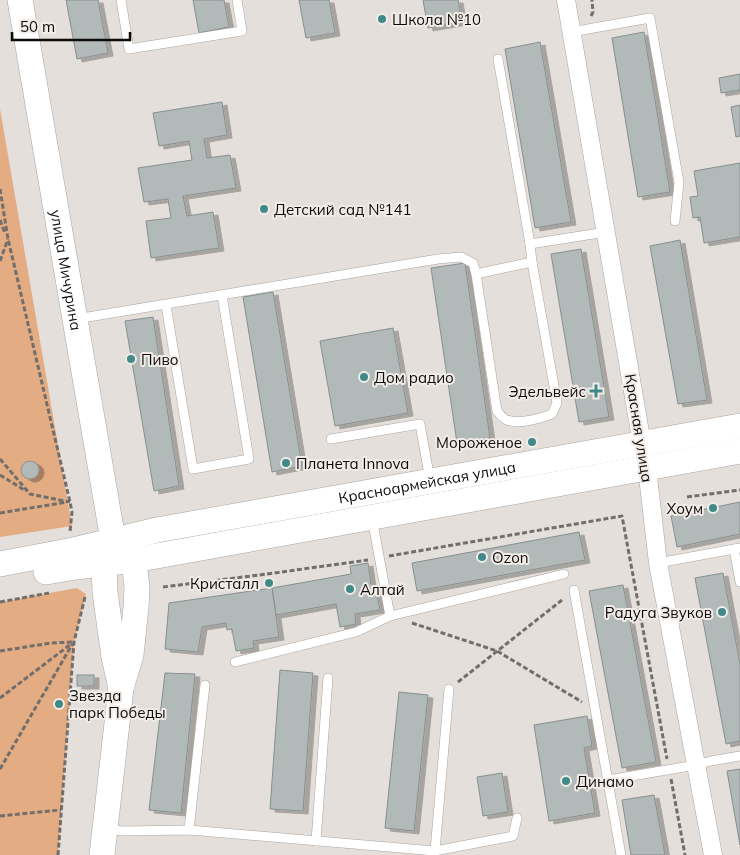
<svg xmlns="http://www.w3.org/2000/svg" width="740" height="855" font-family="Mulish,sans-serif">
  <defs>
    <filter id="shadow"><feDropShadow dx="5" dy="3" stdDeviation="0" flood-color="#0004"/></filter>
  </defs>
  <rect width="100%" height="100%" fill="#e4dfda"/>
  <!-- green -->
  <g fill="#e4ac83">
    <path d="M0,109L72,526L0,537Z"/>
    <path d="M77,588L86,594L74,642L58,855H0V602Z"/>
  </g>
  <!-- building -->
  <g fill="#b1b9b9" stroke="#878f8f" filter="url(#shadow)">
    <path d="M66,0H98L108,53L77,59Z"/>
    <path d="M193,0H224L229,27L199,33Z"/>
    <path d="M299,0H329L335,33L306,38Z"/>
    <path d="M423,0H458L462,22L428,28Z"/>
    <path d="M644,32L670,192L638,197L612,38Z"/>
    <path d="M540,42L571,222L535,228L505,49Z"/>
    <path d="M740,74V90L721,93L719,78Z"/>
    <path d="M222,102L227,135L204,139L207,158L230,155L236,188L183,196L187,216L213,212L219,248L151,258L146,221L171,218L168,199L144,202L138,168L192,160L189,141L159,146L153,113Z"/>
    <path d="M740,105V136L736,137L731,107Z"/>
    <path d="M740,163V237L704,243L700,217L693,218L690,197L698,196L694,171Z"/>
    <path d="M680,240L707,400L678,404L650,246Z"/>
    <path d="M581,249L609,417L579,422L551,254Z"/>
    <path d="M465,263L490,438L457,443L431,268Z"/>
    <path d="M273,292L302,466L272,472L243,297Z"/>
    <path d="M153,317L179,486L154,491L125,321Z"/>
    <path d="M393,328L408,413L335,426L320,341Z"/>
    <circle cx="30" cy="470" r="9"/>
    <path d="M740,502V534L677,547L671,516Z"/>
    <path d="M579,532L585,560L417,591L412,563Z"/>
    <path d="M368,563L371,584H375L380,610L355,614L356,624L340,627L336,604L276,615L272,588L351,574L350,566Z"/>
    <path d="M723,573L740,664V741L726,744L695,578Z"/>
    <path d="M623,585L656,762L622,768L589,591Z"/>
    <path d="M272,588L279,637L253,641L254,648L236,651L232,629L227,630L226,623L202,627L198,652L165,649L169,603Z"/>
    <path d="M280,670L313,673L303,811L270,809Z"/>
    <path d="M165,673L195,674L181,813L149,810Z"/>
    <rect x="77" y="675" width="17" height="11"/>
    <path d="M399,692L428,695L414,831L385,828Z"/>
    <path d="M587,716L592,746L584,748L595,813L549,821L534,725Z"/>
    <path d="M740,769V845L727,771Z"/>
    <path d="M502,773L508,812L483,816L477,777Z"/>
    <path d="M654,795L665,855H631L622,800Z"/>
  </g>
  <g fill="none" stroke-linecap="round" stroke-linejoin="round">
    <defs>
      <g id="lane">
        <path d="M121,0L129,49L242,31L237,0"/>
        <path d="M571,32L650,18L679,182L675,221"/>
        <path d="M498,59L530,244"/>
        <path d="M476,274L497,411C500,414 503,419 507,420C520,425 540,418 552,414L557,403L532,262"/>
        <path d="M166,305L193,469L249,459L222,295"/>
        <path d="M76,319L438,259L461,257L473,263L476,274L532,262L530,244L606,232"/>
        <path d="M331,439L420,424L430,480"/>
        <path d="M372,518L390,616L564,574"/>
        <path d="M734,549L740,582"/>
        <path d="M658,563L740,548"/>
        <path d="M574,590L621,855"/>
        <path d="M235,662L356,632L390,616"/>
        <path d="M608,780L696,765L711,761L740,756"/>
        <path d="M107,829L122,831L189,830L435,851L513,836L517,818"/>
        <path d="M189,830L205,685"/>
        <path d="M316,841L328,678"/>
        <path d="M435,851L449,689"/>
      </g>
      <g id="street">
        <path d="M566,0L642,444"/>
        <path d="M647,468L658,563L713,855"/>
      </g>
      <g id="secondary">
        <path id="s1" d="M20,0L113,540L104,563L105,592L114,657L121,688"/>
        <path id="s2" d="M0,564L74,550L157,530L740,426"/>
        <path d="M46,572L76,567L134,560L740,451"/>
        <path d="M102,855L121,688L131,655L136,607L137,588L134,560L122,548"/>
      </g>
    </defs>
    <!-- lane casing -->
    <use href="#lane" stroke="#aaa5a1" stroke-width="10"/>
    <!-- street casing -->
    <use href="#street" stroke="#aaa5a1" stroke-width="19"/>
    <!-- secondary casing -->
    <use href="#secondary" stroke="#aaa5a1" stroke-width="26"/>
    <!-- path -->
    <g stroke="#726e6b" stroke-width="3" stroke-dasharray="5 2.5" stroke-linecap="butt">
      <path d="M591,16L593,12L592,0"/>
      <path d="M0,189L8,239L70,502L72,512L70,532"/>
      <path d="M0,220L5,233"/>
      <path d="M0,261L8,239"/>
      <path d="M0,459L30,494L70,502"/>
      <path d="M0,475L26,491"/>
      <path d="M687,497L740,490"/>
      <path d="M0,513L67,502"/>
      <path d="M389,556L622,516L667,759"/>
      <path d="M163,587L267,574L368,560"/>
      <path d="M0,602L49,593"/>
      <path d="M412,623L497,651L582,702"/>
      <path d="M0,651L51,643L73,642"/>
      <path d="M458,682L562,600"/>
      <path d="M0,698L71,644"/>
      <path d="M0,769L73,643"/>
      <path d="M671,779L685,855"/>
      <path d="M0,816L61,810"/>
      <path d="M58,855L74,642L85,597"/>
    </g>
    <!-- lane -->
    <use href="#lane" stroke="#fff" stroke-width="9"/>
    <!-- street -->
    <use href="#street" stroke="#fff" stroke-width="18"/>
    <!-- secondary -->
    <use href="#secondary" stroke="#fff" stroke-width="25"/>
  </g>
  <!-- markers -->
  <g fill="#428a89" stroke="#f2ece8" stroke-width="2">
    <circle cx="382" cy="19" r="5"/>
    <circle cx="264" cy="209" r="5"/>
    <circle cx="131" cy="359" r="5"/>
    <circle cx="364" cy="377" r="5"/>
    <path d="M593.5 383.5h5v5h5v5h-5v5h-5v-5h-5v-5h5z"/>
    <circle cx="532" cy="442" r="5"/>
    <circle cx="286" cy="463" r="5"/>
    <circle cx="713" cy="508" r="5"/>
    <circle cx="482" cy="557" r="5"/>
    <circle cx="269" cy="583" r="5"/>
    <circle cx="350" cy="589" r="5"/>
    <circle cx="722" cy="612" r="5"/>
    <circle cx="59" cy="704" r="5"/>
    <circle cx="566" cy="781" r="5"/>
  </g>
  <g text-anchor="middle" dominant-baseline="central" stroke-width="4" stroke-linejoin="round" paint-order="stroke">
    <!-- poi labels -->
    <g font-size="15" fill="#0d0b0a" stroke="#f2ece8" text-anchor="start">
      <text x="392" y="19">Школа №10</text>
      <text x="274" y="209">Детский сад №141</text>
      <text x="141" y="359">Пиво</text>
      <text x="374" y="377">Дом радио</text>
      <text x="586" y="391" text-anchor="end">Эдельвейс</text>
      <text x="522" y="442" text-anchor="end">Мороженое</text>
      <text x="296" y="463">Планета Innova</text>
      <text x="703" y="508" text-anchor="end">Хоум</text>
      <text x="492" y="557">Ozon</text>
      <text x="259" y="583" text-anchor="end">Кристалл</text>
      <text x="360" y="589">Алтай</text>
      <text x="712" y="612" text-anchor="end">Радуга Звуков</text>
      <text x="69" y="695">Звезда<tspan x="69" dy="17">парк Победы</tspan></text>
      <text x="576" y="781">Динамо</text>
    </g>
    <!-- street labels -->
    <g font-size="15" fill="#0d0b0a" stroke="#f2ece8">
      <text stroke="none"><textPath href="#s1" startOffset="274">улица Мичурина</textPath></text>
      <text transform="translate(639 428) rotate(81)">Красная улица</text>
      <text stroke="none"><textPath href="#s2" startOffset="435">Красноармейская улица</textPath></text>
    </g>
  </g>
  <!-- scale -->
  <path d="M12 32v8h118v-8" fill="none" stroke="#0d0b0a" stroke-width="2.5"/>
  <text x="20" y="32" font-size="15" fill="#0d0b0a" stroke="#f2ece8" stroke-width="4" paint-order="stroke">50 m</text>
</svg>
